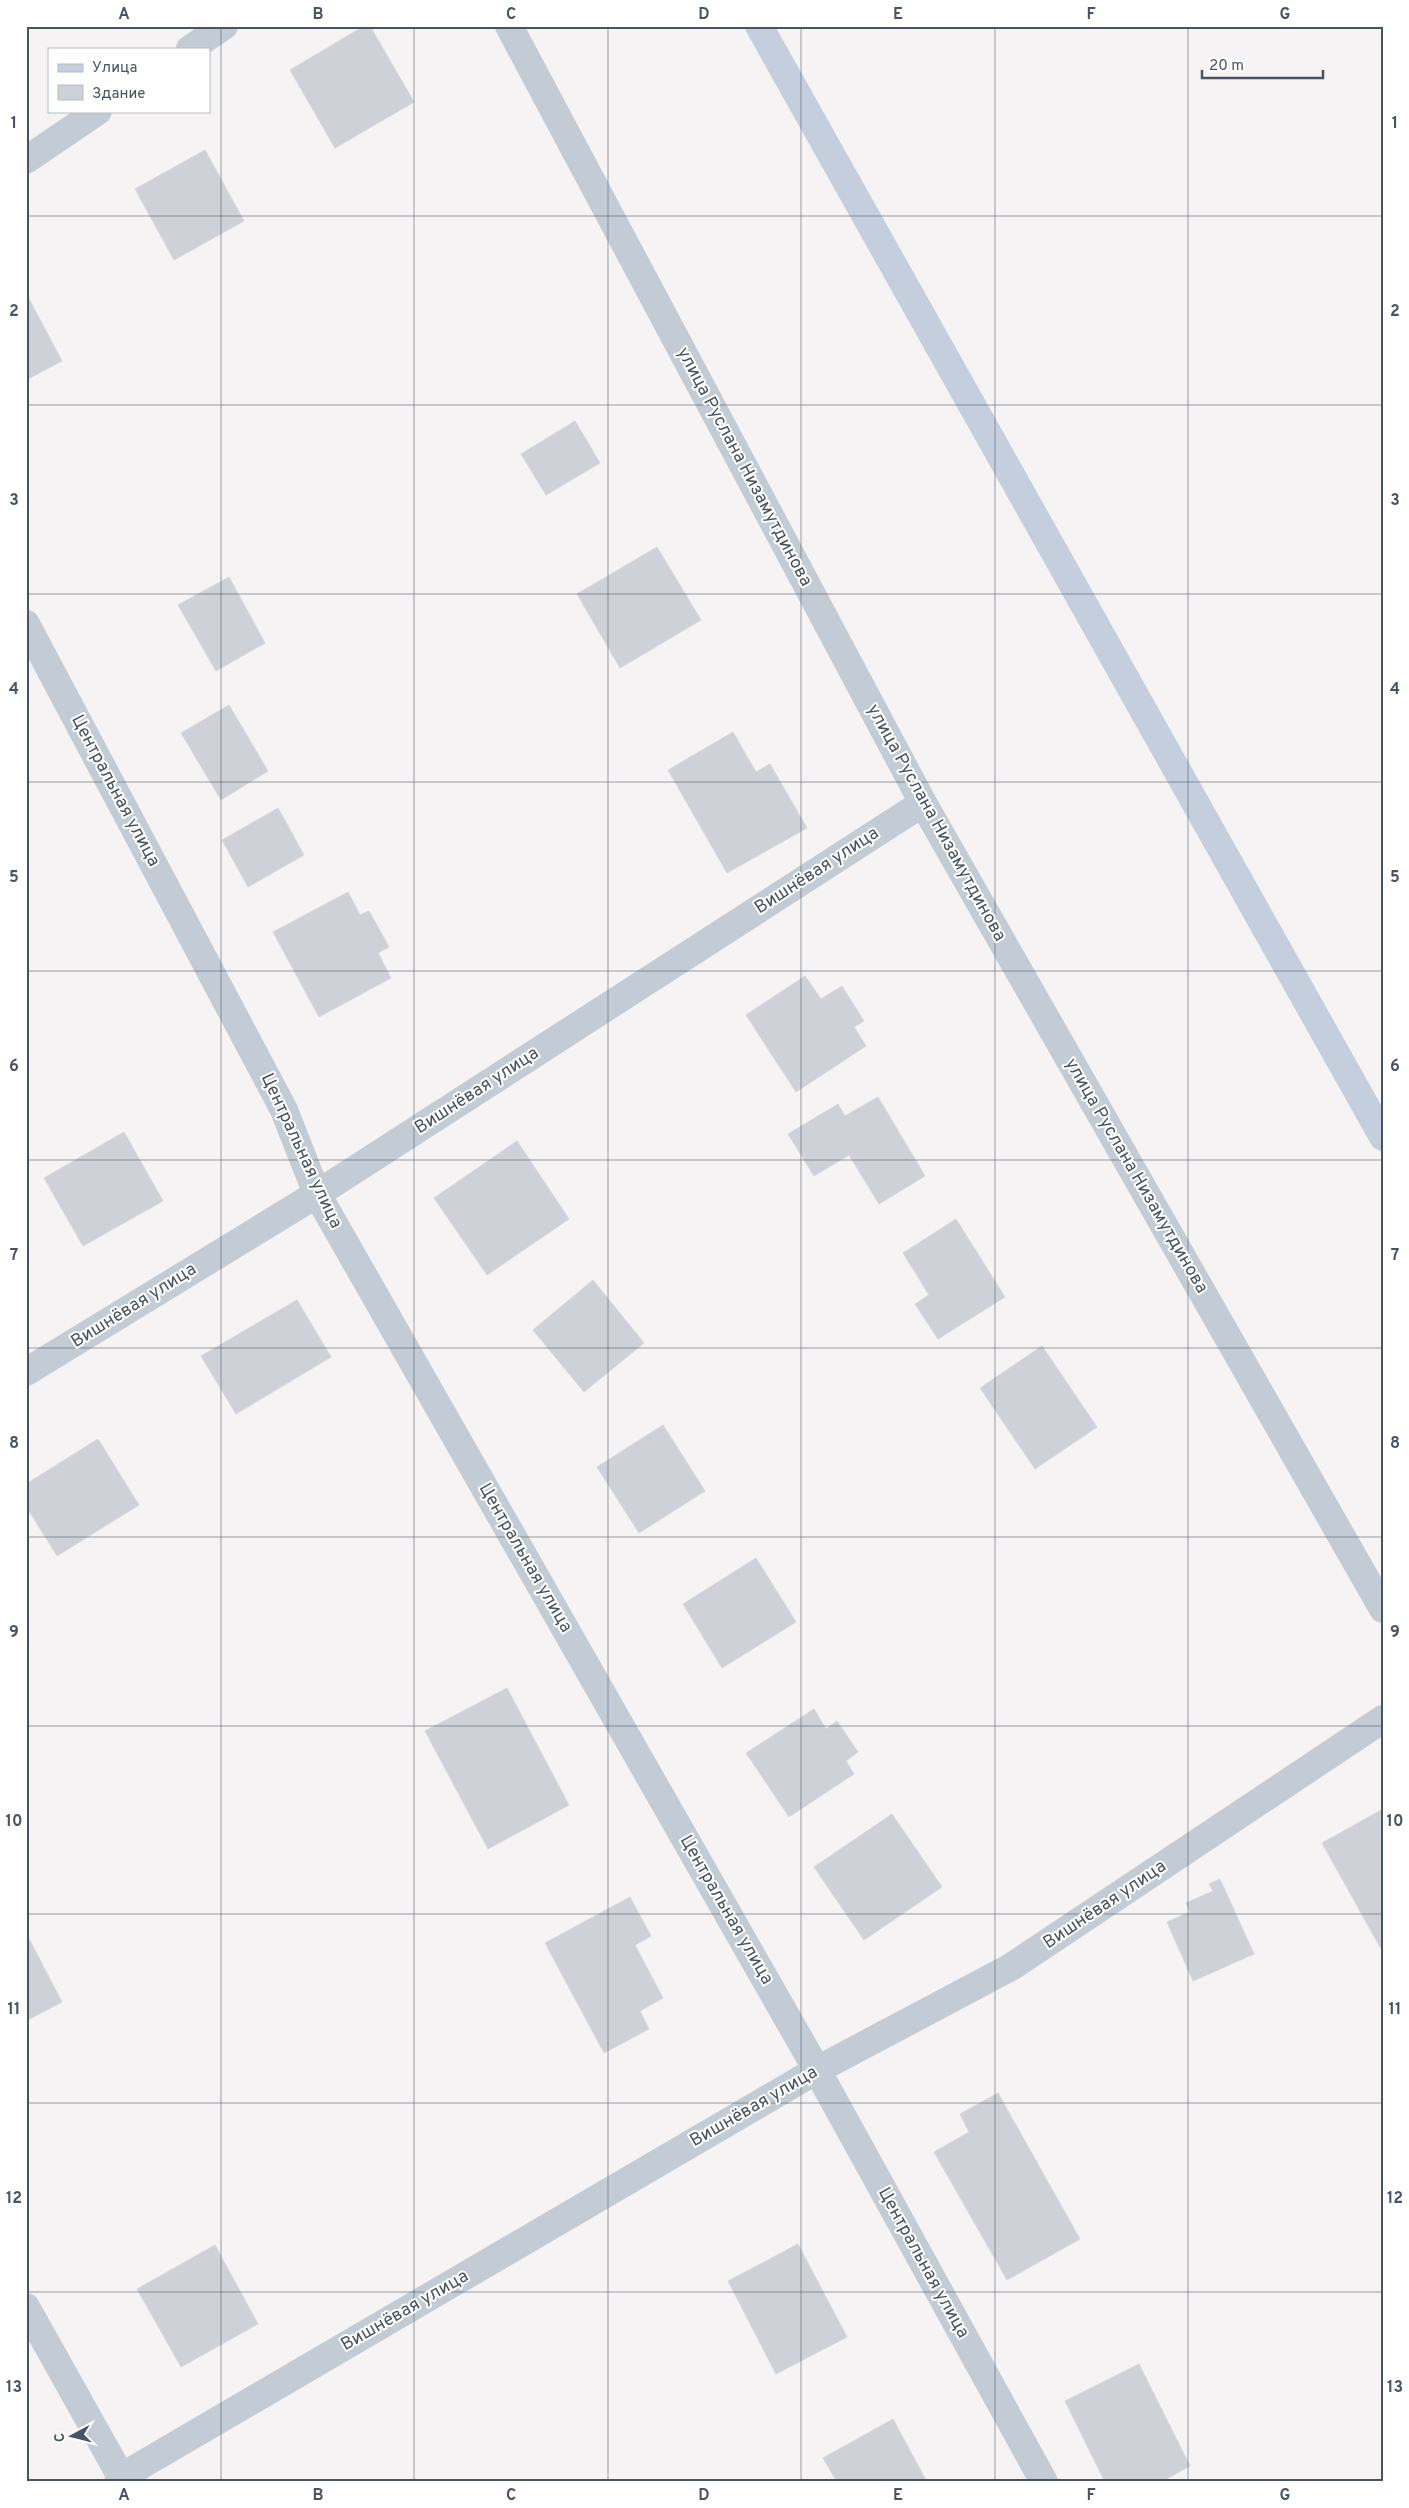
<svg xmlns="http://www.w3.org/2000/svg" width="1409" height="2508" font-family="Overpass,sans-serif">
  <rect width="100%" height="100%" fill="#f5f3f3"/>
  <!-- building -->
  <g fill="#cfd1d8" stroke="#d7d8de">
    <path d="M364,26H370L414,102L335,148L290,70Z"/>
    <path d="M205,150L244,221L174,260L135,189Z"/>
    <path d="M26,293L62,361L26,380Z"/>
    <path d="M575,421L600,463L546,495L521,454Z"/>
    <path d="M657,547L701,620L620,668L577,594Z"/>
    <path d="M229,577L265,643L216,671L178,605Z"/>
    <path d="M229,705L268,771L221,800L181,733Z"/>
    <path d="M733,732L756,772L770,764L807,828L727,873L668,770Z"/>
    <path d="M278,808L304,855L248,887L222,840Z"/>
    <path d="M348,892L360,915L369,911L389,947L378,953L391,978L319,1017L273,932Z"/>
    <path d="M805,976L821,999L842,986L864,1021L854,1027L866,1046L796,1092L746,1015Z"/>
    <path d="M878,1097L925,1176L879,1204L849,1155L814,1176L788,1134L838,1104L845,1116Z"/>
    <path d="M124,1132L163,1201L83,1246L44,1178Z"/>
    <path d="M517,1141L569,1219L487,1275L434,1198Z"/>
    <path d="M956,1219L1005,1297L938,1339L915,1304L929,1295L903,1253Z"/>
    <path d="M593,1280L644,1343L584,1392L533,1330Z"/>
    <path d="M297,1300L331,1357L236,1414L201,1356Z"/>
    <path d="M1042,1346L1097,1427L1035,1469L980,1388Z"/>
    <path d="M663,1425L705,1491L639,1533L597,1467Z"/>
    <path d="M98,1439L139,1505L57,1556L26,1506V1484Z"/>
    <path d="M756,1558L796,1622L722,1668L683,1604Z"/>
    <path d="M507,1688L569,1805L488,1849L425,1731Z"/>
    <path d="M814,1709L826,1729L837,1721L858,1752L846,1761L854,1774L789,1817L746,1753Z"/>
    <path d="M1383,1809V1946L1380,1947L1322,1843Z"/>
    <path d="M892,1814L942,1887L864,1940L814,1867Z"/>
    <path d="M1220,1879L1254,1954L1193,1981L1167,1922L1190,1912L1186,1903L1213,1891L1209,1884Z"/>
    <path d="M630,1897L651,1936L635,1945L663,1998L640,2011L649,2029L604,2053L545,1943Z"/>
    <path d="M26,1933L62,2002L26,2021Z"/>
    <path d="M998,2093L1080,2239L1007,2280L934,2152L969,2132L960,2114Z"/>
    <path d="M798,2244L847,2337L776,2374L728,2281Z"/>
    <path d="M215,2245L258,2324L181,2367L137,2289Z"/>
    <path d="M1139,2364L1190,2466L1161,2482H1105L1065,2401Z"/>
    <path d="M893,2419L927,2482H837L823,2458Z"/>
  </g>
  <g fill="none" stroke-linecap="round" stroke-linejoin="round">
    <!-- street -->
    <g stroke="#c3cbd4" stroke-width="28">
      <path d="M509,26L923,803L1383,1609"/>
      <path d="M190,49L224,26"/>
      <path d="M26,160L98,111"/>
      <path d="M26,624L284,1110L317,1194L817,2070L1044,2482"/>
      <path d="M26,1372L317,1194L923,803"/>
      <path d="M26,2307L124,2482"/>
      <path d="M118,2482L121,2477L817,2070L1011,1967L1383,1719"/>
    </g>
    <!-- secondary -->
    <path stroke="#c5cedc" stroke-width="28" d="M759,26L1383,1137"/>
  </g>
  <!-- grid -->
  <path fill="none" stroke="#495462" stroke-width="1" stroke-opacity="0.55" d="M221,26V2482M414,26V2482M608,26V2482M801,26V2482M995,26V2482M1188,26V2482M26,216H1383M26,405H1383M26,594H1383M26,782H1383M26,971H1383M26,1160H1383M26,1348H1383M26,1537H1383M26,1726H1383M26,1914H1383M26,2103H1383M26,2292H1383"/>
  <g text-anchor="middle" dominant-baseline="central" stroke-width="4" stroke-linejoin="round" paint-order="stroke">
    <!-- street labels -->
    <g font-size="18" fill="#495462" stroke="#fff">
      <text transform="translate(744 467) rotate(62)">улица Руслана Низамутдинова</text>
      <text transform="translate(115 791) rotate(62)">Центральная улица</text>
      <text transform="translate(936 823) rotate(61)">улица Руслана Низамутдинова</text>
      <text transform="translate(817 871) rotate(-33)">Вишнёвая улица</text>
      <text transform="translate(477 1091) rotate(-33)">Вишнёвая улица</text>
      <text transform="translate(301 1151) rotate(65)">Центральная улица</text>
      <text transform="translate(1136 1176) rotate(60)">улица Руслана Низамутдинова</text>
      <text transform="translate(134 1306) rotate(-32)">Вишнёвая улица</text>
      <text transform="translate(525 1558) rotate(60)">Центральная улица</text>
      <text transform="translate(1105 1905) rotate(-34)">Вишнёвая улица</text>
      <text transform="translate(726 1910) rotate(60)">Центральная улица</text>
      <text transform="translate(754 2107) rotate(-30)">Вишнёвая улица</text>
      <text transform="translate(923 2263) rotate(61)">Центральная улица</text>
      <text transform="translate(405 2311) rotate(-30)">Вишнёвая улица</text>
    </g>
  </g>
  <!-- border -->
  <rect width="1409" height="2508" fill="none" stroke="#ffffff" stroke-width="55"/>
  <!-- legend -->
  <rect x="48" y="48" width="162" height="65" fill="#ffffff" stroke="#b6bbc0"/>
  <rect x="58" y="64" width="25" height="8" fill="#c5cedc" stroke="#b6bbc0"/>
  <text x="92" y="72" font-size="15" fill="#495462">Улица</text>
  <rect x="58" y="85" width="25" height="15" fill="#cfd1d8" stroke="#b6bbc0"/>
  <text x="92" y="98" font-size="15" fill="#495462">Здание</text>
  <!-- north arrow -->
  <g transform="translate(72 2436) rotate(263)" stroke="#ffffff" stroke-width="4" paint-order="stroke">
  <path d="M0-4L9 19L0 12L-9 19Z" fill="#495462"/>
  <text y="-8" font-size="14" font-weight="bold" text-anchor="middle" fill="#495462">С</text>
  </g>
  <!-- scale -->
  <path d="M1202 70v8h121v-8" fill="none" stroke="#495462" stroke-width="2.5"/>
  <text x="1209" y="70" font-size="15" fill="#495462" stroke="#ffffff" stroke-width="4" paint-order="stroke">20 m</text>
  <rect x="28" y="28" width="1354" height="2452" fill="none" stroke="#495462" stroke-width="2"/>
  <g font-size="16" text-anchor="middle" font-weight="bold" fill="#495462">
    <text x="124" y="19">A</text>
    <text x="318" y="19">B</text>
    <text x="511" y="19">C</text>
    <text x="704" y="19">D</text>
    <text x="898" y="19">E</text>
    <text x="1091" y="19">F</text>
    <text x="1285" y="19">G</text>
    <text x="14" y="128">1</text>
    <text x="1395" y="128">1</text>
    <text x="14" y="316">2</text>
    <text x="1395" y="316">2</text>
    <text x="14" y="505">3</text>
    <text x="1395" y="505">3</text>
    <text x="14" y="694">4</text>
    <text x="1395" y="694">4</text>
    <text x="14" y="882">5</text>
    <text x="1395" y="882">5</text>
    <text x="14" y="1071">6</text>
    <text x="1395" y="1071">6</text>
    <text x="14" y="1260">7</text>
    <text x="1395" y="1260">7</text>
    <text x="14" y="1448">8</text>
    <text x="1395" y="1448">8</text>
    <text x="14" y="1637">9</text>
    <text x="1395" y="1637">9</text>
    <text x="14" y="1826">10</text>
    <text x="1395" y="1826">10</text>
    <text x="14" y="2014">11</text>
    <text x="1395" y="2014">11</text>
    <text x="14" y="2203">12</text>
    <text x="1395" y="2203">12</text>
    <text x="14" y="2392">13</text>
    <text x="1395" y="2392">13</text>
    <text x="124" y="2500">A</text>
    <text x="318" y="2500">B</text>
    <text x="511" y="2500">C</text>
    <text x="704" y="2500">D</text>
    <text x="898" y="2500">E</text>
    <text x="1091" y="2500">F</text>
    <text x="1285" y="2500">G</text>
  </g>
</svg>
